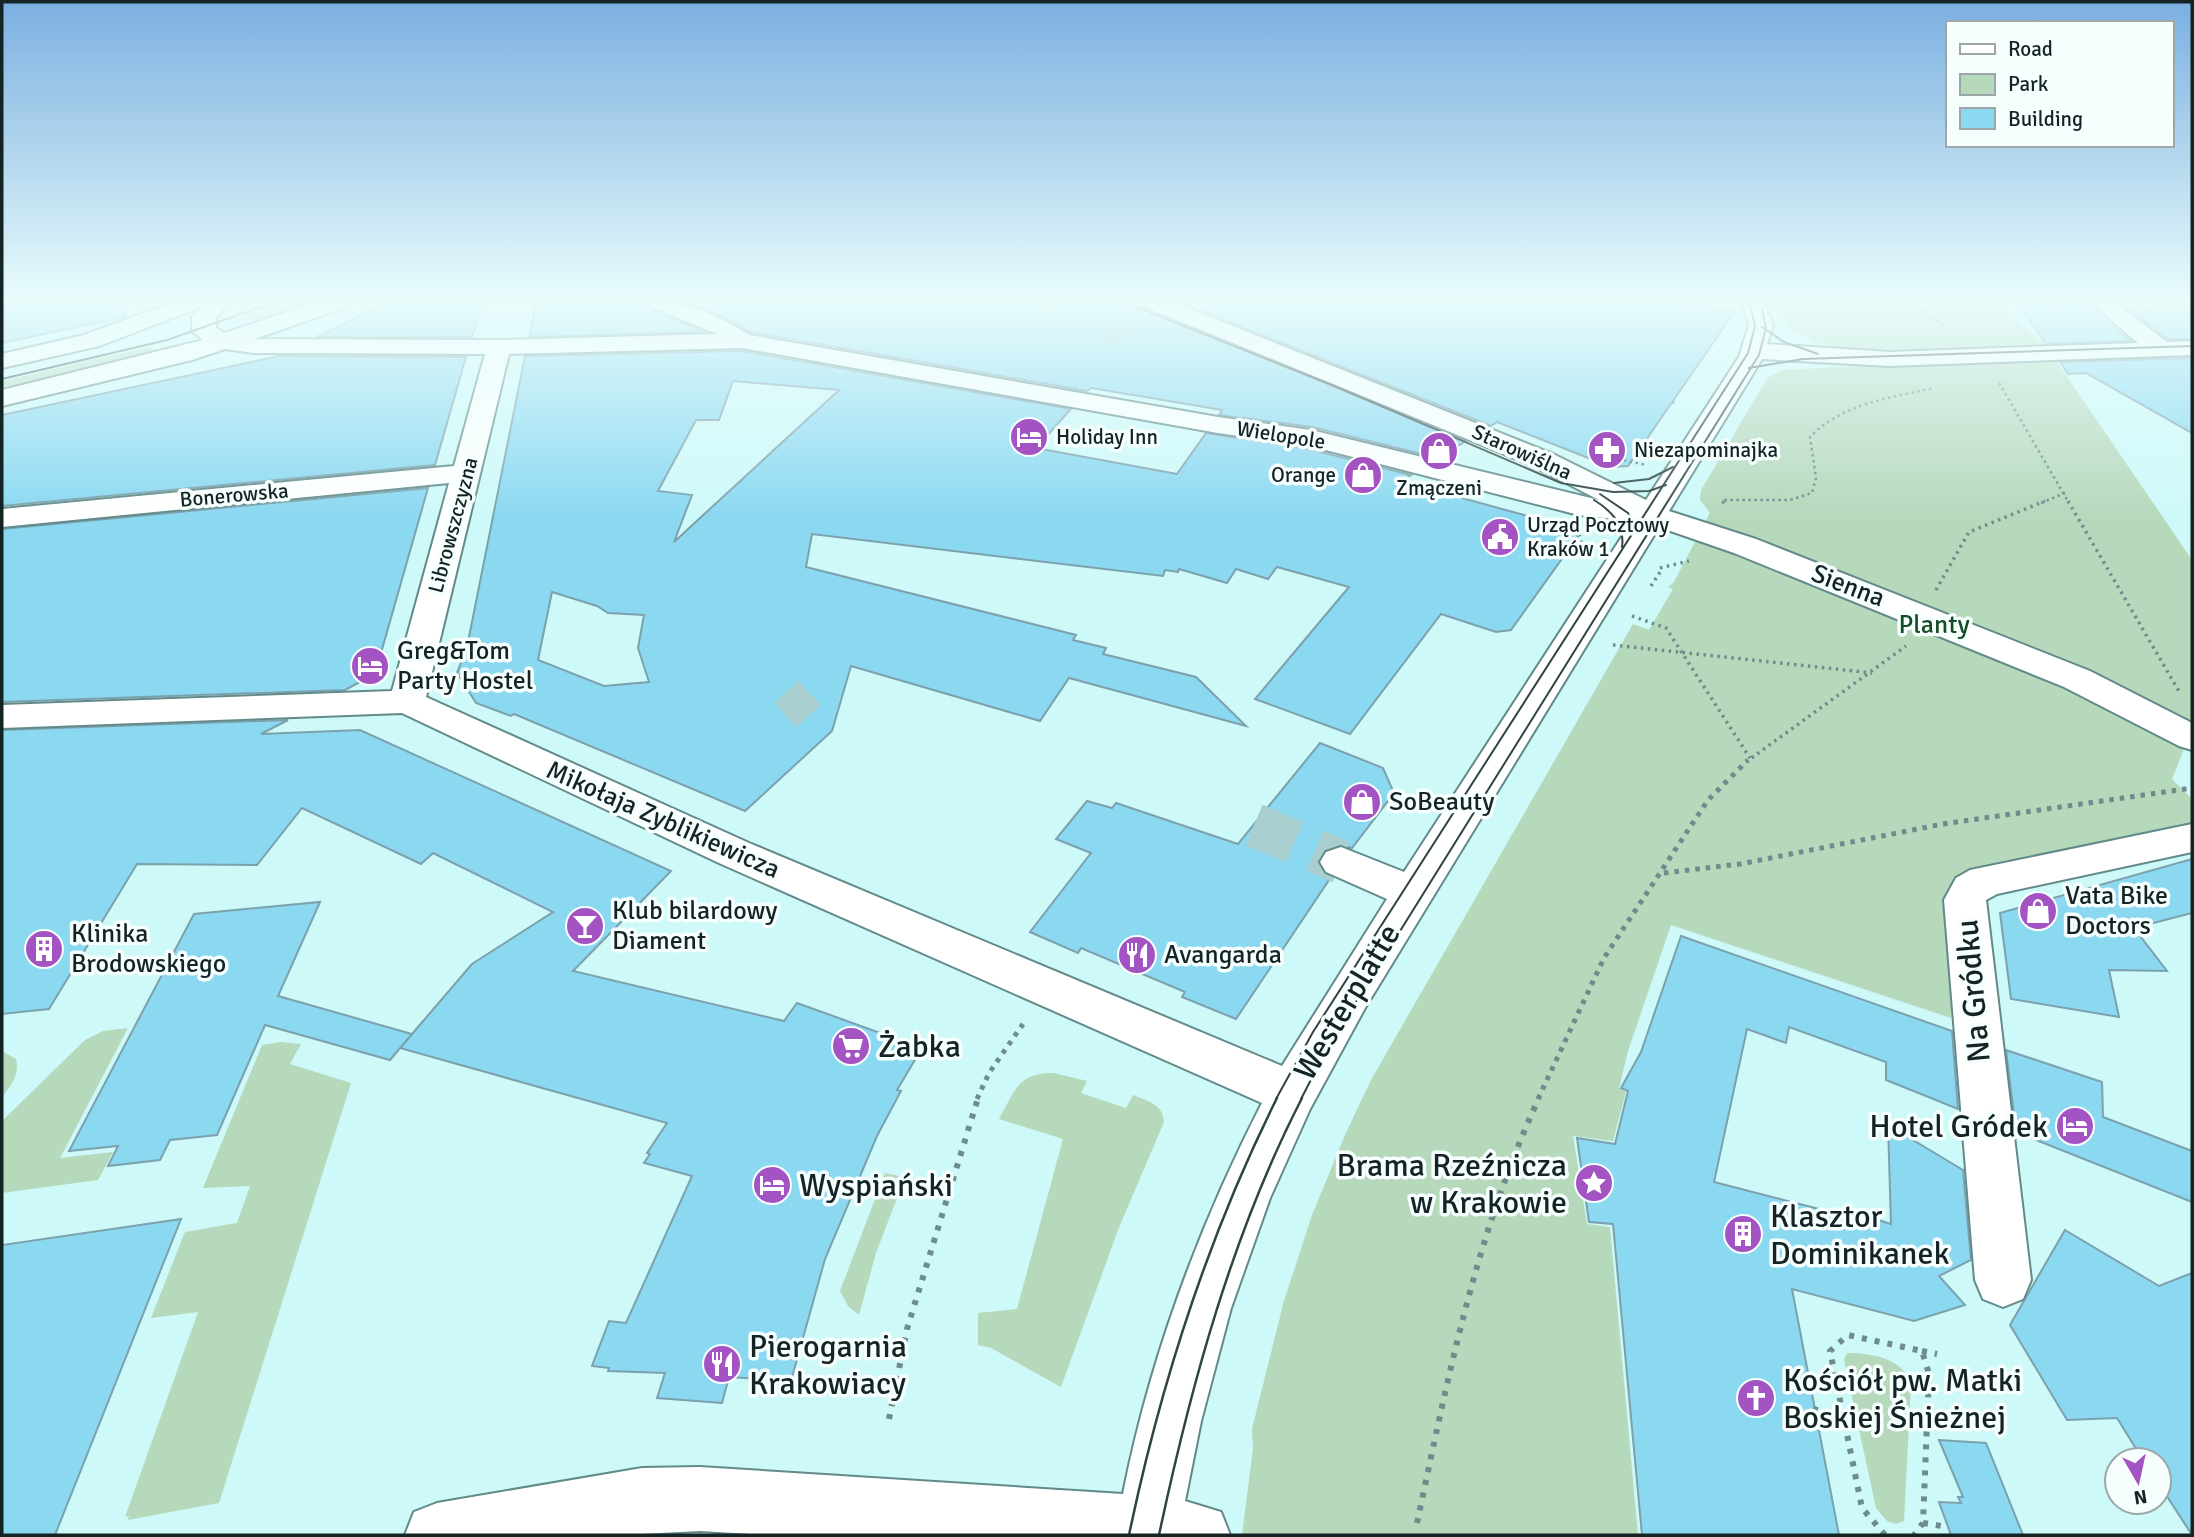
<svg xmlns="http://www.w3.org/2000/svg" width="2194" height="1537" font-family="Signika,sans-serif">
  <rect width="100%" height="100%" fill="#cef9f9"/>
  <!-- green -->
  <g fill="#b6d8bb">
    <path d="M277,303H322L269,320H233Z"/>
    <path d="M1774,303H1986L1994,305L2044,343L2192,560V729L2172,779L2192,799V832L1967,877L1950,899L1951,1018L1671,925L1628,1051L1619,1088L1626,1092L1613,1141L1573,1136L1587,1224L1610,1227L1638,1535H1242L1253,1448L1252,1429L1284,1301L1312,1215L1345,1135L1371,1080L1633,624L1649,630L1673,589L1668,587L1674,582L1710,513L1700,500L1701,490L1768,377L1783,370L1862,366L1842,349L1813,341L1792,330Z"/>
    <path d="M148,347L165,352L2,387V381Z"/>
    <path d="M128,1028L60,1158L113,1152L98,1180L2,1193V1121L85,1040L103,1031Z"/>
    <path d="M281,1042L301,1044L290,1064L351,1083L219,1503L128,1520L129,1516L125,1517L198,1312L151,1318L185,1232L237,1223L250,1186L203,1188L262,1045Z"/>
    <path d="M2,1051L16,1059C20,1074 11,1086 2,1097Z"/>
    <path d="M1054,1073L1087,1081L1081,1093L1126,1108L1133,1095C1148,1101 1163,1104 1164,1122L1118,1230L1061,1387L991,1348L978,1345V1313L1017,1309L1063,1139L999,1119C1015,1091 1017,1073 1054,1073Z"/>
    <path d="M885,1173L905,1177L876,1253L859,1315L848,1306L840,1291Z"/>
    <path d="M1847,1353C1872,1353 1905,1359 1911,1385L1904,1521L1896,1524L1887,1521L1876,1508L1844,1360Z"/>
  </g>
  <!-- building -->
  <g fill="#8bd8f1" stroke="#7ca1ad" stroke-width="2" fill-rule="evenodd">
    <path d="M4,303H125L126,317L2,343Z"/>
    <path d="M386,303H482L472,337H317Z"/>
    <path d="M536,303H648L653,310L705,332L529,337Z"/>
    <path d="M681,303H1142L1147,310L1466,441L1438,458L1312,427L1219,415L1222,410L1175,402L1091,388L1087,391L750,332L715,313Z"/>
    <path d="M1182,303H1649L1735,311L1628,466L1611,467L1497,422L1491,426Z"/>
    <path d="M2017,303H2083L2131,341L2046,344Z"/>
    <path d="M2126,307L2145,308L2154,313L2192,312V339H2168Z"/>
    <path d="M742,351L1071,409L1036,448L1177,474L1206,433L1309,449L1411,475L1400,481L1524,515L1579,535L1511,630L1496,632L1441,614L1350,734L1255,699L1349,587L1277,567L1268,579L1236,569L1227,583L1179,569L1178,572L1165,570L1163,576L812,534L806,567L1076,635L1073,640L1106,648L1103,654L1196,677L1246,726L1069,678L1040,721L851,666L832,731L745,811L514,714L511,716L476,703L457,673L467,647L525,356ZM733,381L839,390L674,542L692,495L658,491L696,420H719ZM552,592L597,606L608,613L644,615L638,648L649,682L604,686L538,660Z"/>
    <path d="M279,356L466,357L435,465L2,506V415Z"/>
    <path d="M2192,358V433L2086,373L2068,374L2060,362Z"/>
    <path d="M428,488L375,674L345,690L2,702V529Z"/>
    <path d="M288,720L261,734L360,730L671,871L573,971L784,1021L797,1003L922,1048L897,1090L901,1091L877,1136L825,1259L791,1381L729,1377L722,1403L657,1398L665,1373L608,1371L609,1368L592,1366L609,1321L626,1323L692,1176L644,1163L650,1154L647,1153L667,1123L400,1048L472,964L553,912L433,853L421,864L302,808L257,865L137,864L49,1009L2,1014V730Z"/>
    <path d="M1320,743L1383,768L1394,793L1352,848L1340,845L1324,851L1318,863L1324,873L1331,877L1236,1019L1182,997L1185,992L1081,948L1078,953L1030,932L1091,853L1056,839L1087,801L1112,808L1116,803L1238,844Z"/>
    <path d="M2192,859V913L2134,928L2167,971L2109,970L2119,1017L2011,999L2000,913Z"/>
    <path d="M320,902L278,996L412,1034L390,1060L265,1025L217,1135L170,1140L160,1160L108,1166L118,1146L69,1151L194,914Z"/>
    <path d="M1681,936L1952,1031L1958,1109L1886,1080V1062L1789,1027L1786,1043L1747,1029L1714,1182L1866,1221V1216L1891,1224L1888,1125L1963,1170L1971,1260L1939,1276L1965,1305L1914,1321L1792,1289L1839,1535H1642L1613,1224L1589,1222L1577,1138L1615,1144L1628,1091L1621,1088L1641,1052Z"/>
    <path d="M2006,1050L2102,1082L2103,1117L2192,1151V1202L2016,1132Z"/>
    <path d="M181,1219L55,1535H2V1245Z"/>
    <path d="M2065,1230L2159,1286L2192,1273V1535L2159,1484V1460H2143L2117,1418L2067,1420L2010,1325Z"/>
    <path d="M1939,1440L1986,1443L2023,1535H1951L1939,1502L1961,1503L1958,1497H1963Z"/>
  </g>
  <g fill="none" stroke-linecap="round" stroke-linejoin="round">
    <!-- minor-tunnel-far2 -->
    <g stroke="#a9cecf" stroke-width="25" stroke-dasharray="25 13" stroke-linecap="butt">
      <path d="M2055,303L2058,305"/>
      <path d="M1041,308L1054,303"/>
      <path d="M1102,335L1141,320"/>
    </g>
    <!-- minor-tunnel-far1 -->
    <path stroke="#a9cecf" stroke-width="33" stroke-dasharray="33 17" stroke-linecap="butt" d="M785,715L822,682"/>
    <!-- minor-tunnel -->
    <path stroke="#a9cecf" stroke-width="44" stroke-dasharray="44 22" stroke-linecap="butt" d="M1254,825L1341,862"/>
    <defs>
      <g id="minor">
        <path d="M171,303H202L199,308L99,346L2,368V354L84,335Z"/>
        <path d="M204,303H227L216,318V328L225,333L314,303H347L344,308L254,339L499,340L717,334L654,308L651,303C687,302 719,315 749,335L1218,417L1311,430L1599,500L1533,466L1148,308L1145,303H1175L1553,454L1646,500L1739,357L1749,325L1742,303H1764L1773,325L1767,344L1890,352L2138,343L2091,303H2116L2167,342L2192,341V355L1890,366L1762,359L1669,511L1756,539L2090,671L2192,723V750L2179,746L2064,687L1734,553L1659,527L1365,1008L1310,1109L1270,1198L1231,1308L1201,1421L1185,1501L1221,1512L1230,1535H769L700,1531L622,1535H405L414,1512L437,1503L642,1468L700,1467L1123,1494C1150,1358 1199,1226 1262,1103L719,863L402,713L2,728V705L392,691L449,483L2,527V509L454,466L485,354L253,353L225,349L192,360L2,406V390L203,340L192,331V317ZM742,348L1218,433L1310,446L1579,515L1632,521L1404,872L1341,847L1326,852L1320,862L1326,872L1387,899L1282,1066L749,843L426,697L509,354Z"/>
        <path d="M2192,824V852L1997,894L1986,900L2031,1280L2023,1299L2003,1307L1983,1299L1975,1280L1944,900L1956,878L1970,870Z"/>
      </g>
    </defs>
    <!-- minor casing -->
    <use href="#minor" stroke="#628a8a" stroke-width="4"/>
    <!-- path-far3 -->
    <g stroke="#6f8c8c" stroke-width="2.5" stroke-dasharray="2.5 3.5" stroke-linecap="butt">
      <path d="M1112,303L1127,309"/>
      <path d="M1661,303L1723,307"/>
      <path d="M1912,303L1945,327"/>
      <path d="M365,310L380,303"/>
      <path d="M1999,383L2069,503"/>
      <path d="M1672,402L1678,403"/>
      <path d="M1642,445L1648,446"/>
      <path d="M1638,450L1645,451"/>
      <path d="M1635,455L1641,456"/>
      <path d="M1618,459L1646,465"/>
      <path d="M1724,503L1722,500H1790L1812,493L1816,478L1810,437C1843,403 1890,398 1934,388"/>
      <path d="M2041,503L2065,493"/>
    </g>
    <!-- path-far2 -->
    <g stroke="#6f8c8c" stroke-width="3.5" stroke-dasharray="2.5 4.5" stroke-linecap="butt">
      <path d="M1723,501L1726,507"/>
      <path d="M2068,501L2180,693"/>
      <path d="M1579,534L1582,546L1591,549"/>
      <path d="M1660,568L1689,561"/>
      <path d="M1651,586L1662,569"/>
      <path d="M1936,590L1969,532L2045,501"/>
      <path d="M1632,616L1666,628L1750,758"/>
      <path d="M1613,645L1872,673"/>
      <path d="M1746,762L1906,646"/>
    </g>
    <!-- path-far1 -->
    <g stroke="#6f8c8c" stroke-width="5" stroke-dasharray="4.5 6" stroke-linecap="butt">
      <path d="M1664,873L1740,864L1943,824L2192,788"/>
      <path d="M977,1099L989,1073L1023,1024"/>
      <path d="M1538,1099L1604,958L1708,800L1748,760"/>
    </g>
    <!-- path -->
    <g stroke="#6f8c8c" stroke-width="6" stroke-dasharray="5 8" stroke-linecap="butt">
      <path d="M1922,1351L1937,1354"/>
      <path d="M1813,1409L1844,1416"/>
      <path d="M889,1419L907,1329L978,1098"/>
      <path d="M1417,1523C1448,1378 1476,1233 1539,1098"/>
      <path d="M1923,1523L1948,1527"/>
      <path d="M1885,1535L1862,1508L1830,1351L1848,1335L1922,1351L1929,1374L1923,1523L1914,1535"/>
    </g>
    <!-- minor -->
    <use href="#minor" fill="#fff" fill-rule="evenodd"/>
    <!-- tram-far1 -->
    <g stroke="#304445" stroke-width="2">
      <path d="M1126,303L1332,385L1561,483L1613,492L1649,491L1666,485"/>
      <path d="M1762,327L1784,342L1818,354"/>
      <path d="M1749,368L1803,359L2192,346"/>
      <path d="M2,379L167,340L272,303"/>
      <path d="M1614,483L1649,479L1673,467"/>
      <path d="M1600,494L1628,513L1639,532"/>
      <path d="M1594,500C1612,511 1625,525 1622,547"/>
      <path d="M1276,1099L1313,1032L1748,353L1755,326L1751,308"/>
      <path d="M1301,1099L1329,1045L1759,355L1766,328L1762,309"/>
    </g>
    <!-- tram -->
    <g stroke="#304445" stroke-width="2.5">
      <path d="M1129,1535C1161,1382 1207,1238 1277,1098"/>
      <path d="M1159,1535C1191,1385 1232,1234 1302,1098"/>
    </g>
  </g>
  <!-- sky -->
  <linearGradient id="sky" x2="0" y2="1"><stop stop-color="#7aafe0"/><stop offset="0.58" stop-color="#e9fcfc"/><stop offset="1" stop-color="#e9fcfc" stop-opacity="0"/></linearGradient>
  <rect width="2194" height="518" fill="url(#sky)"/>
  <!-- icons -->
  <defs>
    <symbol id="hotel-disc" viewBox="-11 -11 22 22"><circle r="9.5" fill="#a453c3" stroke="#f6fefe"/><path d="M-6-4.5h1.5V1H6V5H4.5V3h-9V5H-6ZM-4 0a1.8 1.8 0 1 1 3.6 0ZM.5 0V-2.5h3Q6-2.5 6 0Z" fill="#fff"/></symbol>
    <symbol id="pharmacy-disc" viewBox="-11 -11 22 22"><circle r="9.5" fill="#a453c3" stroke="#f6fefe"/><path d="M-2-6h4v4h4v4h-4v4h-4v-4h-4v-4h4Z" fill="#fff"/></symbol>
    <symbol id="shop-disc" viewBox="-11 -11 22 22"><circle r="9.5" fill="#a453c3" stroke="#f6fefe"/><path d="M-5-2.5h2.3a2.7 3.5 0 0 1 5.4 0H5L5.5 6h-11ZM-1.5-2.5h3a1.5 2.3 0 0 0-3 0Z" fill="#fff"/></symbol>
    <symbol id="civic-disc" viewBox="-11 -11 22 22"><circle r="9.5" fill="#a453c3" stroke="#f6fefe"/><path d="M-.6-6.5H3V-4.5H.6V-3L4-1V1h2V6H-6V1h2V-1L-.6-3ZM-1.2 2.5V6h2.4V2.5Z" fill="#fff"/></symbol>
    <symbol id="bar-disc" viewBox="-11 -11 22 22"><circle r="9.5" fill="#a453c3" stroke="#f6fefe"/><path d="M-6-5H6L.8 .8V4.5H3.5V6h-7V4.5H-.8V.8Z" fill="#fff"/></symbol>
    <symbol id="building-disc" viewBox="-11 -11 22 22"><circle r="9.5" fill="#a453c3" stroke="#f6fefe"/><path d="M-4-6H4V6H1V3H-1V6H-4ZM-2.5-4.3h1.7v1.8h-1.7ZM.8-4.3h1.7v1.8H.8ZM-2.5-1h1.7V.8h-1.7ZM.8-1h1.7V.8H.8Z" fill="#fff"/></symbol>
    <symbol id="restaurant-disc" viewBox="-11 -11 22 22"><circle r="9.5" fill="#a453c3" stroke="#f6fefe"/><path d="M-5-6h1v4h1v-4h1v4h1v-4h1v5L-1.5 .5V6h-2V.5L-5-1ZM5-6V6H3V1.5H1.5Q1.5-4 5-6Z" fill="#fff"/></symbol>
    <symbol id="supermarket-disc" viewBox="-11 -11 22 22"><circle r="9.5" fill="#a453c3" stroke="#f6fefe"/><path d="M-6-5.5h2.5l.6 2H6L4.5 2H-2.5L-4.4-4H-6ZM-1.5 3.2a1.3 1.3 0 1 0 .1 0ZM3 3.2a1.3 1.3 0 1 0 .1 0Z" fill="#fff"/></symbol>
    <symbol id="sight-disc" viewBox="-11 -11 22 22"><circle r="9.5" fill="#a453c3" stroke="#f6fefe"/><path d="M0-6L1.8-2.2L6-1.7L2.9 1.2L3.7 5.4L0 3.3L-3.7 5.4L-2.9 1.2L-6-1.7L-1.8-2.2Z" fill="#fff"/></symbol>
    <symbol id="church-disc" viewBox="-11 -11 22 22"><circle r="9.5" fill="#a453c3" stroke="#f6fefe"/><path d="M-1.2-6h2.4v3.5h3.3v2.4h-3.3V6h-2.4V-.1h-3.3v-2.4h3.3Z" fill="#fff"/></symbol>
  </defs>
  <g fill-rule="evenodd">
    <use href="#hotel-disc" x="1007" y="415" width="44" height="44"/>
    <use href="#pharmacy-disc" x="1585" y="428" width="44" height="44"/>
    <use href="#shop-disc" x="1417" y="429" width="44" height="44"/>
    <use href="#shop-disc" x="1341" y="453" width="44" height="44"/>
    <use href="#civic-disc" x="1478" y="515" width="44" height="44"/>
    <use href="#hotel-disc" x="348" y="644" width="44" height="44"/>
    <use href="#shop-disc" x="1340" y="780" width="44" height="44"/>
    <use href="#shop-disc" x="2016" y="889" width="44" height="44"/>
    <use href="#bar-disc" x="563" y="904" width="44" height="44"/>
    <use href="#building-disc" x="22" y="927" width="44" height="44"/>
    <use href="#restaurant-disc" x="1115" y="933" width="44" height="44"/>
    <use href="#supermarket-disc" x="829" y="1024" width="44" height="44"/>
    <use href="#hotel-disc" x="2053" y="1104" width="44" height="44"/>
    <use href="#sight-disc" x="1572" y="1161" width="44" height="44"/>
    <use href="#hotel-disc" x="750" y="1163" width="44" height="44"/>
    <use href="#building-disc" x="1721" y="1212" width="44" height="44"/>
    <use href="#restaurant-disc" x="700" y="1342" width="44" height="44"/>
    <use href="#church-disc" x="1734" y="1376" width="44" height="44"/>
  </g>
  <g text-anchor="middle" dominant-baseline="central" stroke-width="7" stroke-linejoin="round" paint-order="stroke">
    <!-- far-street labels -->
    <g font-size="21" fill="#142425" stroke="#f6fefe">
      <text transform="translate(1281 435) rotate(9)">Wielopole</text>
      <text transform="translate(1522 452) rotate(24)">Starowiślna</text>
      <text transform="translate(234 495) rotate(-5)">Bonerowska</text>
      <text transform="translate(453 525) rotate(-75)">Librowszczyzna</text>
    </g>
    <!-- far-poi labels -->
    <g font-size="21" fill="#142425" stroke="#f6fefe" text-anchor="start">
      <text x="1056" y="437">Holiday Inn</text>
      <text x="1634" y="450">Niezapominajka</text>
      <text x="1336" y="475" text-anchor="end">Orange</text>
      <text x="1439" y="488" text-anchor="middle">Zmączeni</text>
      <text x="1527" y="525">Urząd Pocztowy<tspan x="1527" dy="24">Kraków 1</tspan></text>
    </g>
    <!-- street labels -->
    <g font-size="26" fill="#142425" stroke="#f6fefe">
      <text transform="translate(1848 586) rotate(21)">Sienna</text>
      <text transform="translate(663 820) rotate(24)">Mikołaja Zyblikiewicza</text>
    </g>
    <!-- park labels -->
    <g font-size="26" fill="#124c23" stroke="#f6fefe">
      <text x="1934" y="625">Planty</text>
    </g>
    <!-- poi labels -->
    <g font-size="26" fill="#142425" stroke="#f6fefe" text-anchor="start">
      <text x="397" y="651">Greg&amp;Tom<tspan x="397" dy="30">Party Hostel</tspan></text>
      <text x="1389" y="802">SoBeauty</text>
      <text x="2065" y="896">Vata Bike<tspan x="2065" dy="30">Doctors</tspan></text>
      <text x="612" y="911">Klub bilardowy<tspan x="612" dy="30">Diament</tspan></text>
      <text x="71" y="934">Klinika<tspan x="71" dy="30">Brodowskiego</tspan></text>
      <text x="1164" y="955">Avangarda</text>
    </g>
    <!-- near-street labels -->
    <g font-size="32" fill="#142425" stroke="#f6fefe">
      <text transform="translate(1973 991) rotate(-95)">Na Gródku</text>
      <text transform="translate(1347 1002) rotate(-59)">Westerplatte</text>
    </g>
    <!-- near-poi labels -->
    <g font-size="32" fill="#142425" stroke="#f6fefe" text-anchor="start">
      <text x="878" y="1046">Żabka</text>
      <text x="2048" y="1126" text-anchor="end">Hotel Gródek</text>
      <text x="1567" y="1165" text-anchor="end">Brama Rzeźnicza<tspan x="1567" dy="37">w Krakowie</tspan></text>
      <text x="799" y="1185">Wyspiański</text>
      <text x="1770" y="1216">Klasztor<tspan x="1770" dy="37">Dominikanek</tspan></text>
      <text x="749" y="1346">Pierogarnia<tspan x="749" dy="37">Krakowiacy</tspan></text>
      <text x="1783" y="1380">Kościół pw. Matki<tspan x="1783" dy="37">Boskiej Śnieżnej</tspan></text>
    </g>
  </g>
  <!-- border -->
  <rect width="2194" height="1537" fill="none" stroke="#142425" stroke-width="7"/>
  <!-- legend -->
  <rect x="1946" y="21" width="228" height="126" fill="#f6fefe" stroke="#9ca7a7" stroke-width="2"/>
  <rect x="1960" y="44" width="35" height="10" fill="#ffffff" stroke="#9ca7a7" stroke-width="2"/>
  <text x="2008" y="56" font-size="21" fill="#142425">Road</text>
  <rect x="1960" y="74" width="35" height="21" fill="#b6d8bb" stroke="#9ca7a7" stroke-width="2"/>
  <text x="2008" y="91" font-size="21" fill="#142425">Park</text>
  <rect x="1960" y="108" width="35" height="21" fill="#8bd8f1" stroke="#9ca7a7" stroke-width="2"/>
  <text x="2008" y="126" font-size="21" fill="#142425">Building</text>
  <!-- north arrow -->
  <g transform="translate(2138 1481) rotate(171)"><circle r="33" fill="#f6fefe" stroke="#9ca7a7" stroke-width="2"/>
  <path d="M0-5L12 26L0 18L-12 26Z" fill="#a453c3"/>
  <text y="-10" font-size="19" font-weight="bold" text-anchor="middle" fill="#142425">N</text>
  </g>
</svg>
